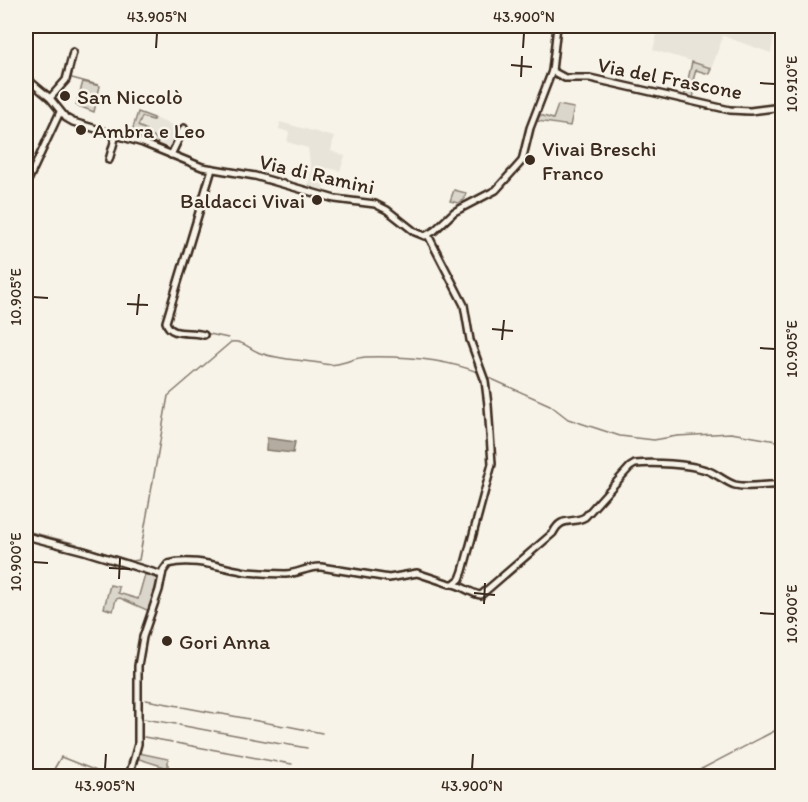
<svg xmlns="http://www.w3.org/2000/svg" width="808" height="802" font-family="Itim,sans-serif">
  <rect width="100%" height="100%" fill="#f7f3e8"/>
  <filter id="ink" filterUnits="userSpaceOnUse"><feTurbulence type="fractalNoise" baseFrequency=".0167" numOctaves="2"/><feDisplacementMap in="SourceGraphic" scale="12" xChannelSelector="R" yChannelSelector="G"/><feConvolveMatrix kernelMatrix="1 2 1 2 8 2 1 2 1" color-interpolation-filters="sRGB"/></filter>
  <g filter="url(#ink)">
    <!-- built -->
    <g fill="#e9e4d9">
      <path d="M659,26L668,29L672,26H776L771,53L723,36L712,67L653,50Z"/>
      <path d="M138,112L178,127L172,143L175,144L172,149L131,134Z"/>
      <path d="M280,122L334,137L331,151L345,156L340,171L328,168L323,190L308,186L311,171L308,148L287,142L289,132L279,129Z"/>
    </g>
    <!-- green -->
    <g fill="#dbd6cb" stroke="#8b8074" stroke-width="1.5">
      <path d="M692,62L711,68L709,74L696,70L691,87L695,88L693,99L684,97Z"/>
      <path d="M83,82L100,86L94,112L76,105Z"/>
      <path d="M558,105L574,108L570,126L537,121L540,115L553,119Z"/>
      <path d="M138,112L154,118L153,120L142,117L138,126L147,130L146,133L159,140L157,144L131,134Z"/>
      <path d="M454,190L466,193L464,200L458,203L450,201Z"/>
      <path d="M145,574L158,579L149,611L120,598L116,599L113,611L104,608L110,585L119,587L118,593L138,599Z"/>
      <path d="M139,753L168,759V768L139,759Z"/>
    </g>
    <!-- water -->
    <path fill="#b4aca0" stroke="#84786c" stroke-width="1.5" d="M267,438L295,442L293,453L266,450Z"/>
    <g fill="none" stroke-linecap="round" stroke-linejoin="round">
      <!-- stream -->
      <g stroke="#84786c" stroke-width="1.5">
        <path d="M72,78L98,85"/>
        <path d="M585,81L627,90"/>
        <path d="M630,91L723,112L745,115"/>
        <path d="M753,114L767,111"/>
        <path d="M205,333L228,338"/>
        <path d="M487,377L550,405L568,419L620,436L654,440L677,436L731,433L782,442"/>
        <path d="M26,531L77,544"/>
        <path d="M82,546L132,561L139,560L168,396L231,342C242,340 250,349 260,353C280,360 304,360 324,364C340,367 351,358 365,357C402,356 445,359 480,373"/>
        <path d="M146,700L179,706"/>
        <path d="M182,707L214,713"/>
        <path d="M217,713L249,719"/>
        <path d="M144,719L176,724"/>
        <path d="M252,720L284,726"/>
        <path d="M179,725L211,731"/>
        <path d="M287,726L322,733"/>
        <path d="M214,731L246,737"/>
        <path d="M144,737L172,742"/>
        <path d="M249,738L281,744"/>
        <path d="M176,743L208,749"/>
        <path d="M284,744L307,748"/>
        <path d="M210,749L243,755"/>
        <path d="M246,756L277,762"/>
        <path d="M280,762L292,764"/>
        <path d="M50,776L61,757L109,776"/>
        <path d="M688,776L782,727"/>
      </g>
      <defs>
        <g id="minor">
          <path d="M552,71L565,78H590L730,110L750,111L782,107"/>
          <path d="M26,78L50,98L66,118L73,122L143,143L202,167L255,176L335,199L375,204L387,210L415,232L425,236L434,231L454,212L496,190L522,161L530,128L552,71L557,26"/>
          <path d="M50,98L66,80L73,52"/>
          <path d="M171,155L184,128"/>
          <path d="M109,160L116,135"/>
          <path d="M26,185L60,112"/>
          <path d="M428,235L464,305L470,340L485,381L488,405L492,464L463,571L460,579L455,583"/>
          <path d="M204,335C190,330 171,338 166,322L212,169"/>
          <path d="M26,536L84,551L162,575"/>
          <path d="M129,776L138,744V666L143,637L159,590L163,571L168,564C193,557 222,568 247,572C260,573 273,574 285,574C298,574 308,566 321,567L389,578L417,573L450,584C460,583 470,594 481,595L553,533C562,515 571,525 585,517L630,467L635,464C654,462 688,464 706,470C716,473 725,482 735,485C751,489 767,483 782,485"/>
        </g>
      </defs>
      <!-- minor casing -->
      <use href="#minor" stroke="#3b2a1e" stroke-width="10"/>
      <!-- minor -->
      <use href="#minor" stroke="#f7f3e8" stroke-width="5"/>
    </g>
  </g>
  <!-- ticks -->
  <path fill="none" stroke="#3b2a1e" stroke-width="2" d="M156,48L157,33M523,48L524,33M511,65L532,67M521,77L522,56M760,83L775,84M33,297L48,298M127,304L148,305M137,315L139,294M492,329L513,331M502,340L504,320M760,348L775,349M33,562L48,563M109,568L130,569M119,579L120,558M474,593L495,595M484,604L485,583M760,613L775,614M105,769L106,754M472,769L473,754"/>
  <!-- markers -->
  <g fill="#3b2a1e" stroke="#f7f3e8" stroke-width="2">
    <circle cx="65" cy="96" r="6"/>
    <circle cx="81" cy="130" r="6"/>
    <circle cx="530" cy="160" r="6"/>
    <circle cx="317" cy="200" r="6"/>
    <circle cx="167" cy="641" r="6"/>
  </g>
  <g text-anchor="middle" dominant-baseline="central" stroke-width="5" stroke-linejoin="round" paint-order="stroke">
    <!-- street labels -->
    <g font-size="21" fill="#3b2a1e" stroke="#f7f3e8">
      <text transform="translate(670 78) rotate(11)">Via del Frascone</text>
      <text transform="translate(317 174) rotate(13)">Via di Ramini</text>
    </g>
    <!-- poi labels -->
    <g font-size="21" fill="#3b2a1e" stroke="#f7f3e8" text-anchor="start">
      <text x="77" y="96">San Niccolò</text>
      <text x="93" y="130">Ambra e Leo</text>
      <text x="542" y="148">Vivai Breschi<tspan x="542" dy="24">Franco</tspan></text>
      <text x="305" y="200" text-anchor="end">Baldacci Vivai</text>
      <text x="179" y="641">Gori Anna</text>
    </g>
  </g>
  <!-- margin -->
  <rect width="808" height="802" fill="none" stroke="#f7f3e8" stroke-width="66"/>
  <rect x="33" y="33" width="742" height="736" fill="none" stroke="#3b2a1e" stroke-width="2"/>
  <g font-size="15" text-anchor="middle" fill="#3b2a1e">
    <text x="157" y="22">43.905°N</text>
    <text x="524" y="22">43.900°N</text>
    <text transform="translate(792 84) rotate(-90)" y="5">10.910°E</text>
    <text transform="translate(16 297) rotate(-90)" y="5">10.905°E</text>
    <text transform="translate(792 349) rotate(-90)" y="5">10.905°E</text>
    <text transform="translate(16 562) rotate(-90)" y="5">10.900°E</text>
    <text transform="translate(792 614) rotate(-90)" y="5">10.900°E</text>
    <text x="105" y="791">43.905°N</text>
    <text x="472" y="791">43.900°N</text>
  </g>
</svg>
